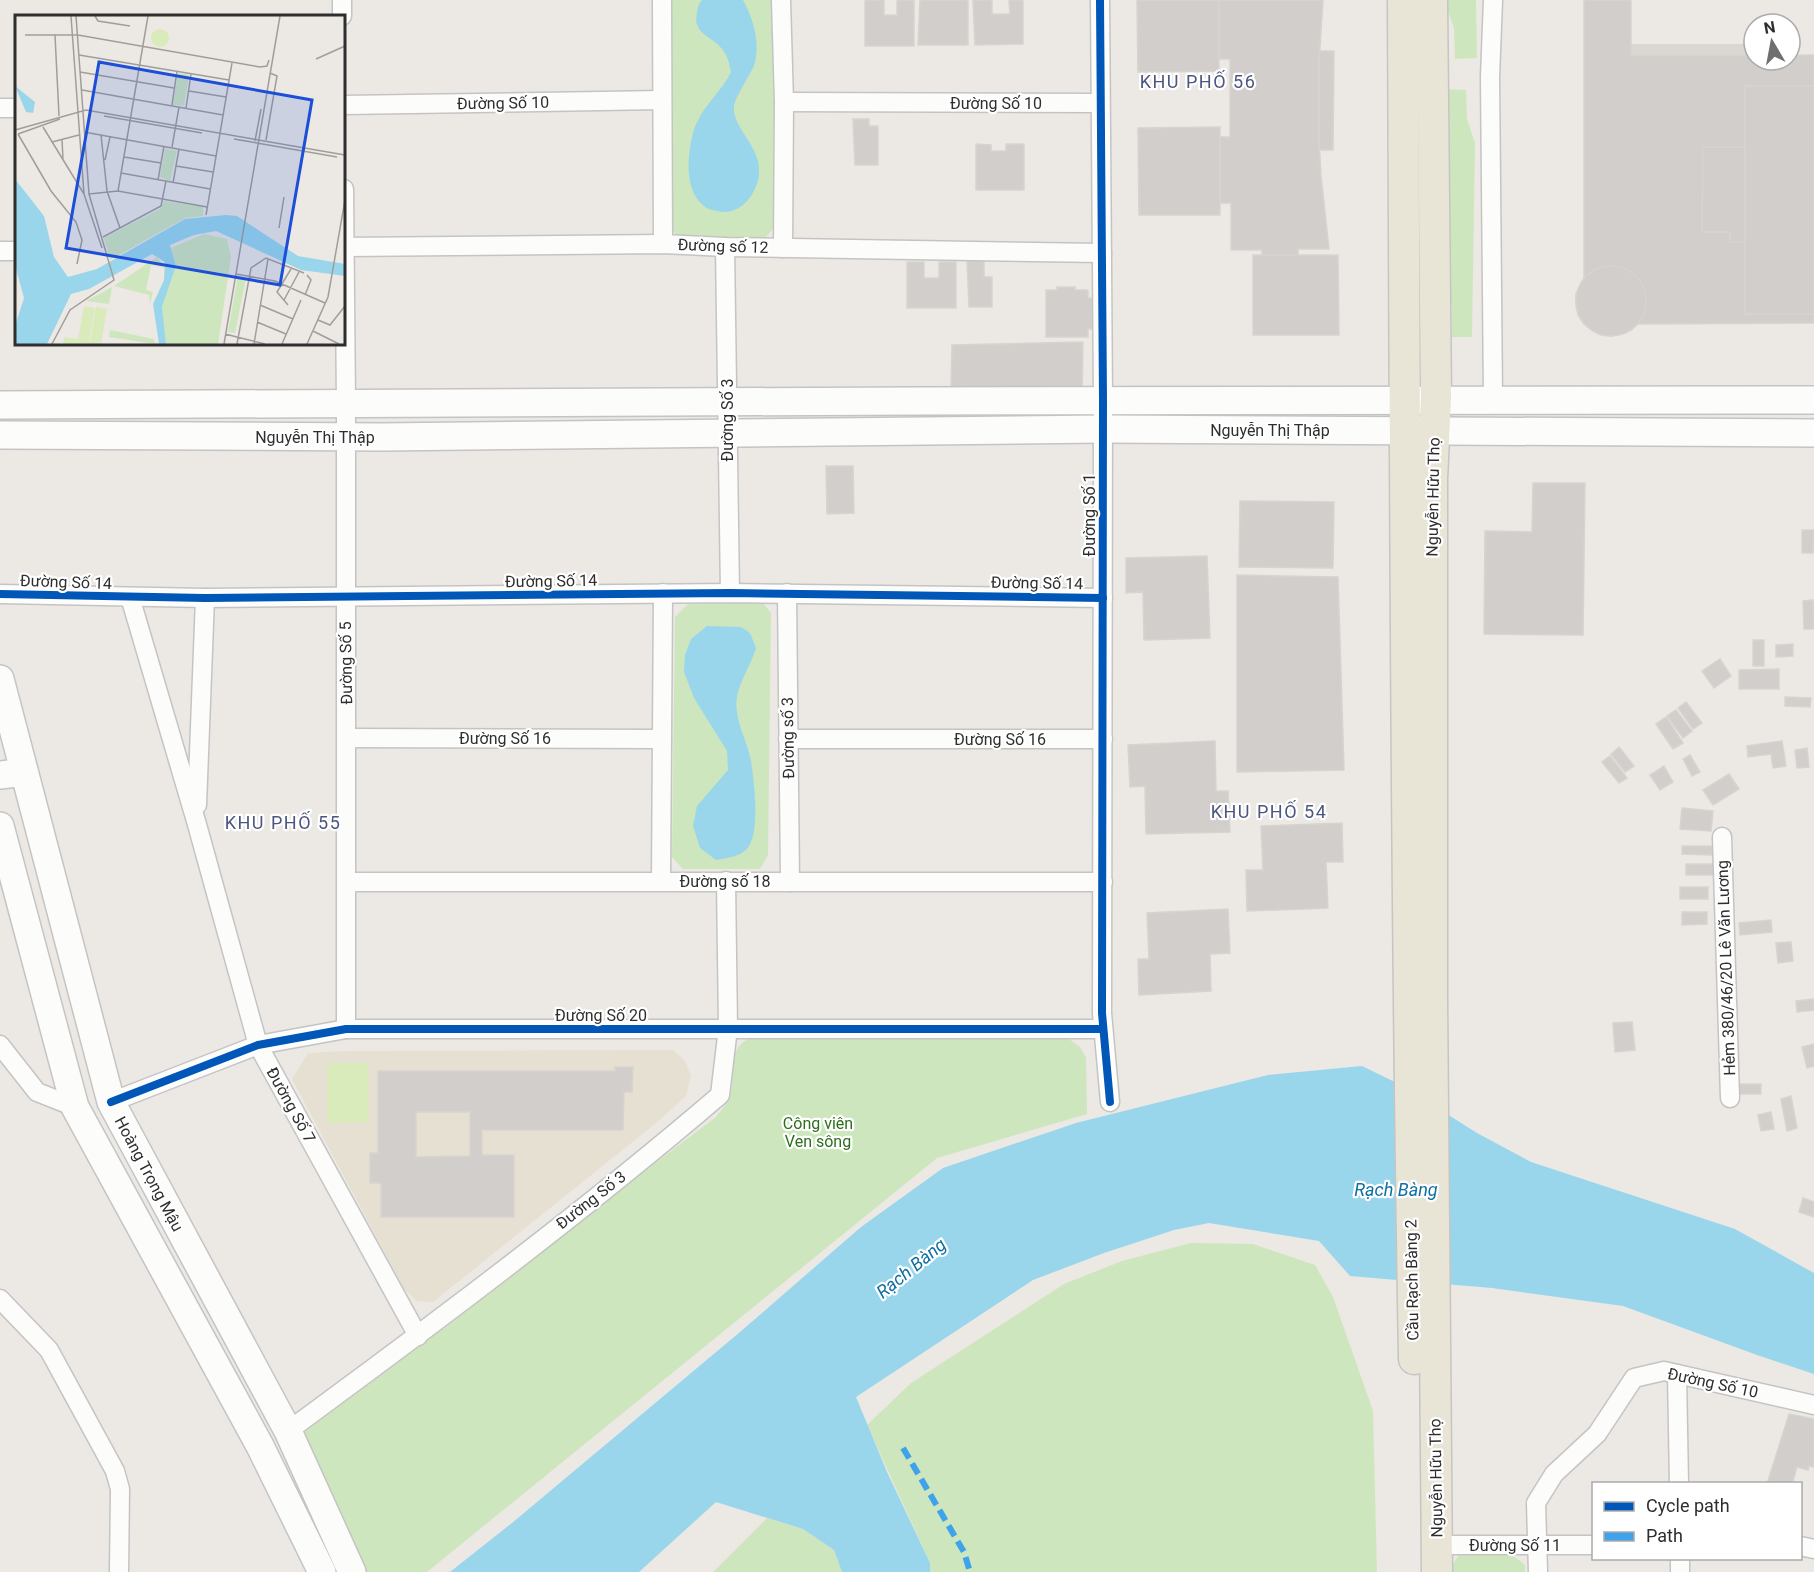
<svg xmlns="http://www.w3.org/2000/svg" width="1814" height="1572" font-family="Roboto,sans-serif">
  <rect width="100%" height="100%" fill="#ece8e4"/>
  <!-- education -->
  <path fill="#e6e0d3" d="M673,1050L685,1061L691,1076L686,1096L655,1124L433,1302L417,1301L404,1289L292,1079L308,1053L345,1051Z"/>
  <!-- green -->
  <g fill="#cee6be">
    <path d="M669,0H774L777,224L766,237L677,238L669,222Z"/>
    <path d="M1444,0H1476L1477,58L1455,59L1454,28Z"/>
    <path d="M1444,89L1466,90L1467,119L1475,144L1472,337H1452V305L1441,285Z"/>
    <path d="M763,603L771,613L768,855L760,869H683L672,857L675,617L688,604Z"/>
    <path d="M752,1038L1069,1039L1080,1047L1086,1057L1087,1114L937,1158L427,1572H366L305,1453L302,1440L308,1426L716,1117C721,1110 730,1101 731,1093C735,1073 727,1045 752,1038Z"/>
    <path d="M1191,1243L1253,1244L1315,1265L1333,1297L1373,1411L1377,1572H930V1563L867,1425L911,1383L1064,1284L1122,1261Z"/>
    <path d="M767,1518L803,1529L834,1550L842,1572H713Z"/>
    <path d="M1511,1554L1525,1565V1572H1451V1567L1459,1555Z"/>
  </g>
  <!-- pitch -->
  <path fill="#d9eabb" d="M327,1063H368V1122L327,1123Z"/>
  <!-- plaza -->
  <rect fill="#dad6d2" x="1631" y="44" width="123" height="11"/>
  <!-- water -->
  <g fill="#99d6ec">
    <path d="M702,0H743C753,19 760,40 755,62C754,68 748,76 745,82C742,89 734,100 734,107C732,128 762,147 759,174C757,195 739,217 717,211C712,210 707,209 704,206C685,191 687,159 692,137C698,109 719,96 731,72C729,63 728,56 722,49C712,36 692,34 697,13C698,8 698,4 702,0Z"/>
    <path d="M707,626L741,627L750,633L756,648C750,669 733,689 737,712C739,729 748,744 751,761C754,781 760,829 749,846C742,857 727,858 716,860L700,848L693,826L697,806L728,770L727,751L694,698L684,672L685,655L691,639Z"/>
    <path d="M1362,1066L1401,1085L1477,1133L1531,1162L1735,1229L1814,1273V1374L1757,1355L1623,1306L1492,1288L1350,1276L1319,1241L1209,1223L1174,1230L1104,1253L1033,1280L856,1397L887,1472L930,1563V1572H842L834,1550L803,1529L716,1502L639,1572H450L512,1523L740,1332L861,1227L943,1168L1076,1123L1268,1075Z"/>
  </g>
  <!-- building -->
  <g fill="#d1cecb" stroke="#d7d4d0" stroke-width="1.5" fill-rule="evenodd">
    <path d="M865,0H884V15H897V0H914V46H865Z"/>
    <path d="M920,0H968V45H918Z"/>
    <path d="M973,0H992V14H1010L1009,0H1023V44L975,45Z"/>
    <path d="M1137,0H1219V71L1138,72Z"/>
    <path d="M1219,0H1323L1319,63V139L1321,176L1329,249H1298V255H1262V250H1231V203H1220V137H1230V59H1219Z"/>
    <path d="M1584,0H1631V55H1754V60H1790V55H1814V323L1638,324L1631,330L1612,336L1601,335L1584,324L1578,315L1576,304V294L1584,278Z"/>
    <path d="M1319,51H1334L1333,150H1319Z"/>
    <rect x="1745" y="86" width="69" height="228"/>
    <path d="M853,119H869V126H878V165H855Z"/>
    <path d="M1220,127V215H1139L1138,128Z"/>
    <path d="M976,144L991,145V151H1006V144H1024V190H976Z"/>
    <path d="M1703,147H1745V242H1730V232H1702Z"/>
    <path d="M1253,255H1338L1339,335H1253Z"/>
    <path d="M984,260V277H992V307H969L967,261Z"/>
    <path d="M907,262H924V278H939V262H956V308H907Z"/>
    <circle cx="1611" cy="301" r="35"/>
    <path d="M1057,287H1075V290H1088V298H1094V329H1088V337H1046V290H1057Z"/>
    <path d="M1083,342L1082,392L951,391L952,345Z"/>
    <path d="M826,466H853L854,513L827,514Z"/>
    <path d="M1533,483H1585L1583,635L1484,634L1485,531L1532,532Z"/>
    <path d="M1240,501L1334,502L1333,568L1239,567Z"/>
    <path d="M1802,530H1814L1813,553H1802Z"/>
    <path d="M1207,556L1210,638L1144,640L1143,592L1126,593V558Z"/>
    <path d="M1237,575L1338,577L1344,770L1237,772Z"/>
    <path d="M1813,600L1814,629H1804L1803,601Z"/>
    <rect x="1753" y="640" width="11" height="26"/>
    <path d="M1793,644V656L1776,657V645Z"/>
    <path d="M1720,659L1731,676L1714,688L1702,671Z"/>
    <path d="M1779,669V689H1739V670Z"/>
    <path d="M1785,697L1811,698L1810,707L1785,706Z"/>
    <path d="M1686,702L1702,723L1693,729L1678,708Z"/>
    <path d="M1676,710L1692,731L1683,738L1667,716Z"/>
    <path d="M1666,717L1683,743L1673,749L1656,724Z"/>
    <path d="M1215,741L1216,791H1228L1230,832L1146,834L1145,786L1130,787L1128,745Z"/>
    <path d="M1782,741L1786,766L1773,768L1771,754L1748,757L1747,746Z"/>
    <path d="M1619,747L1634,766L1625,772L1611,754Z"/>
    <path d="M1807,748L1809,767L1797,768L1795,750Z"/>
    <path d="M1690,755L1700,772L1692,776L1683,759Z"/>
    <path d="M1610,756L1627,778L1619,783L1602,762Z"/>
    <path d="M1664,766L1673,782L1660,790L1650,775Z"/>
    <path d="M1729,774L1739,789L1713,805L1703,790Z"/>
    <path d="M1682,808L1713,811L1711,831L1680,829Z"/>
    <path d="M1342,823L1343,862H1326L1328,908L1247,911L1246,870H1263L1261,826Z"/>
    <path d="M1682,846H1712V855L1682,854Z"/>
    <path d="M1686,864H1714L1713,875H1686Z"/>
    <rect x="1680" y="887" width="28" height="12"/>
    <path d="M1228,909L1230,953L1210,954L1211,991L1139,995L1138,959H1149L1147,913Z"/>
    <path d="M1682,912H1707V924L1682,925Z"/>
    <path d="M1771,920L1772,932L1740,935L1739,923Z"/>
    <path d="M1791,942L1793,961L1778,963L1776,943Z"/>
    <path d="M1814,999V1010L1797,1012L1796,1001Z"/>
    <path d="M1632,1022L1635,1050L1615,1052L1613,1023Z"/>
    <path d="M1814,1044V1066L1807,1068L1802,1047Z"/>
    <path d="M615,1067H633L632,1092H624L623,1130H482V1155H514V1217H381V1183H370V1153H378V1071H615ZM416,1112H470V1156L416,1157Z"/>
    <rect x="1735" y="1084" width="26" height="10"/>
    <path d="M1791,1096L1797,1128L1787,1131L1781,1099Z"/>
    <path d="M1771,1112L1774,1129L1761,1131L1758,1115Z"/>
    <path d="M1803,1198L1814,1202V1217L1799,1212Z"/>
    <path d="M1789,1414L1814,1419V1467L1809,1466L1808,1470L1797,1467L1792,1484H1767Z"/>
  </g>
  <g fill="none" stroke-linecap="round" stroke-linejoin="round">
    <defs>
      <g id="street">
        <path d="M662,0L663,244"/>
        <path d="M781,0L784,102L783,248"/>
        <path d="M1100,0L1103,400L1102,1013L1110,1102"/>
        <path d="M342,16V0"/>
        <path d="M784,102L1099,103"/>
        <path d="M344,105L662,100"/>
        <path d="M0,108H16"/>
        <path d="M344,189L346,405V1029"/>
        <path d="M344,247L663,244L725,247L1102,253"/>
        <path d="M725,247L730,593"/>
        <path d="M0,251H16"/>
        <path d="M1493,398L1490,77L1493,0"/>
        <path d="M787,593L790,882"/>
        <path d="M0,594L205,598L730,593L1103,598"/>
        <path d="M130,597L196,821L258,1045L418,1336"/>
        <path d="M347,738L662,739"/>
        <path d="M788,739H1103"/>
        <path d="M197,805L205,598"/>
        <path d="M1722,837L1730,1098"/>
        <path d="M661,881L663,593"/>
        <path d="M347,882H1103"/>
        <path d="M0,1045L37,1092L75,1107"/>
        <path d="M111,1102L258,1045L346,1029H1103"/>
        <path d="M0,1299L49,1350L115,1471L120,1489L119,1572"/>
        <path d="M1677,1374L1679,1484"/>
        <path d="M288,1431C435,1323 581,1214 720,1095L728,1028L726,881"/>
        <path d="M1437,1545H1594"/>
        <path d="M1800,1546L1814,1549"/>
        <path d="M1680,1558V1572"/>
        <path d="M1538,1572L1536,1503L1554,1474L1597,1434L1634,1378L1664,1371L1814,1405"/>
      </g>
      <g id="secondary">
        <path d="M0,405C605,405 1209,396 1814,400"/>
        <path d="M0,435L382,437L1102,429L1814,433"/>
        <path d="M0,679L111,1102L288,1431L352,1572"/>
        <path d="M0,775L24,772"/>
        <path d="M0,826L75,1107L260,1446L322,1572"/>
      </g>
      <g id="primary">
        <path d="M1403,0C1405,453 1406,906 1414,1359"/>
        <path d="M1432,0L1436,398L1432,479V995L1437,1572"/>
      </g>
    </defs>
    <!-- street casing -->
    <use href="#street" stroke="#c5c4c5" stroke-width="21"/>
    <!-- secondary casing -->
    <use href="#secondary" stroke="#c5c4c5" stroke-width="30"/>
    <!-- primary casing -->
    <use href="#primary" stroke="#c6c5c4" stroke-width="33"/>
    <!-- street -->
    <use href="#street" stroke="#fcfcfb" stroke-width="18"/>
    <!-- secondary -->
    <use href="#secondary" stroke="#fcfcfb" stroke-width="27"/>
    <!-- primary -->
    <use href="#primary" stroke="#e8e4d6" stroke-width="30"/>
    <!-- quiet -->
    <path stroke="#3ea3eb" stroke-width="6" stroke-dasharray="12 6" stroke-linecap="butt" d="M903,1448L964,1552L970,1572"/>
    <defs>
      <g id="cycleway">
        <path d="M1100,0L1103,400L1102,1013L1110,1102"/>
        <path d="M0,594L205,598L730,593L1103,598"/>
        <path d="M111,1102L258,1045L346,1029H1103"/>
      </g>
    </defs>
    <!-- cycleway casing -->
    <use href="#cycleway" stroke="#fff" stroke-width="11"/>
    <!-- cycleway -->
    <use href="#cycleway" stroke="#0057b8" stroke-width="8"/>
  </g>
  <g text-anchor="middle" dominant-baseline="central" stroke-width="4.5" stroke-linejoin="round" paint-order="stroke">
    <!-- street labels -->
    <g font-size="16" fill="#2e2e2e" stroke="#fff">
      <text transform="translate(503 103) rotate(-1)">Đường Số 10</text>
      <text x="996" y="103">Đường Số 10</text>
      <text transform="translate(723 246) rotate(2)">Đường số 12</text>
      <text transform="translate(727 420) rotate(-90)">Đường Số 3</text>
      <text x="1270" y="430">Nguyễn Thị Thập</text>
      <text x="315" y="437">Nguyễn Thị Thập</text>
      <text transform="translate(1433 497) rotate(-89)">Nguyễn Hữu Thọ</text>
      <text transform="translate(1089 515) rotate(-90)">Đường Số 1</text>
      <text transform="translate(551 581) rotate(-1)">Đường Số 14</text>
      <text transform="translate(66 582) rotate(2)">Đường Số 14</text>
      <text transform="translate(1037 583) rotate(1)">Đường Số 14</text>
      <text transform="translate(346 663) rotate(-91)">Đường Số 5</text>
      <text x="505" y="738">Đường Số 16</text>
      <text transform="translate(788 738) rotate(-91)">Đường số 3</text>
      <text x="1000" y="739">Đường Số 16</text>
      <text x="725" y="881">Đường số 18</text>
      <text transform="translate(1726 968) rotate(-92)">Hẻm 380/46/20 Lê Văn Lương</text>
      <text x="601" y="1015">Đường Số 20</text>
      <text transform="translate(291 1105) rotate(61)">Đường Số 7</text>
      <text transform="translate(149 1174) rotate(62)">Hoàng Trọng Mậu</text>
      <text transform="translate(591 1200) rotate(-38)">Đường Số 3</text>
      <text transform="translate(1412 1280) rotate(-91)">Cầu Rạch Bàng 2</text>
      <text transform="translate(1713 1383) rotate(12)">Đường Số 10</text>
      <text transform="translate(1436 1478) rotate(-91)">Nguyễn Hữu Thọ</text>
      <text x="1515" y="1545">Đường Số 11</text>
    </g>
    <!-- park labels -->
    <g font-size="16" fill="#2c6e1b" stroke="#fff">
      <text x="818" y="1123">Công viên<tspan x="818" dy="18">Ven sông</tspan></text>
    </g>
    <!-- neighbourhood labels -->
    <g font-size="18" letter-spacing="1.5" fill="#4d5680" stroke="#fff">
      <text x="1198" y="81">KHU PHỐ 56</text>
      <text x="1269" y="811">KHU PHỐ 54</text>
      <text x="283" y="822">KHU PHỐ 55</text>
    </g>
    <!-- water labels -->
    <g font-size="18" font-style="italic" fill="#0d6fa3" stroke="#fff">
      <text x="1396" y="1189">Rạch Bàng</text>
      <text transform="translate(911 1268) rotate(-39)">Rạch Bàng</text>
    </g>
  </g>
  <!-- overview -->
  <g transform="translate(15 15)">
    <rect width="330" height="330" fill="#ece8e4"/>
    <path d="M163,58L174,59L169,91L158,90ZM150,134L162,136L155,166L145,162ZM149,186L188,192V201L170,203L95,245L89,223L145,194ZM189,219L212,224L216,242L203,329H151L147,292L161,251L156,233ZM142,242L150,253L136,250L131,275L138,277L135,289L134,280L99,271ZM223,261L231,263L220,318L213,317ZM97,272L94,289L71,286ZM95,315L139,324L140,329L94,322Z" fill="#cee6be"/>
    <path d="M136 23a9 9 0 1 1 18 0a9 9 0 1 1-18 0ZM69,291L80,293L74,326L88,329H48L49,322L63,324ZM81,292L92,294L86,328L75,326Z" fill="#d9eabb"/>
    <path d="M0,71L20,87L18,98L11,97ZM0,164L29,201L39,242L53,262L82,254L170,204L211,200L222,201L283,241L330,249V261L286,255L201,216L179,220L155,230L161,251L147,292L151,329H144L138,289L149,265L150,247L137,239L74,274L56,279L32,329H0V311L9,283L0,250Z" fill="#99d6ec"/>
    <path fill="none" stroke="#a09e9b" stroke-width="1.5" d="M56,1L69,179L87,233M80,1L83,6L115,11M10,20H63L245,52L252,51L254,45M40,20L44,101M64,40L214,65M301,44L330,31M65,57L159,73M67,75L208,100M174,76L211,82M157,90L162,56M171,93L176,59M89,101L187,118M28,112L69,179M0,115L71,95L330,140M69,117L201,141M3,119L36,176L61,207L67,225L62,249M3,119L45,104M86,120L92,176L105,213M47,124L48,145M219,124L322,142M251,125L262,61L255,58M240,126L246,94M37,127L64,120M157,132L164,92M109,142L146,148M90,145L95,122M161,151L198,157M106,158L195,174M143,165L149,131M158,168L164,134M103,176L133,1M74,179L103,176L192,192M191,200L217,48M264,213L269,182M88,222L146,191L151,166M221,259L260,266L310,288M290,280L296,265L292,260M269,285L284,257M245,290L278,304M273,290L262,277L276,254M303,305L315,310L330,291M242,307L271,319M298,316L324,329M210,319L250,329M37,329L55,295L99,265L74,179L61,1M209,329L265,1M222,329L236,253L251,243L289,258M239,329L253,244M267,329L286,285M292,329L313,282L330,185"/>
    <path fill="#1d4ed8" fill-opacity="0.15" stroke="#1d4ed8" stroke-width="3" d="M84,47L297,85L265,270L51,233Z"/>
    <rect width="330" height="330" fill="none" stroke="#2e2e2e" stroke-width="3"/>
  </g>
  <!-- legend -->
  <rect x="1592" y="1482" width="210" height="78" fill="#ffffff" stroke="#ababab" stroke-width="1.5"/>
  <rect x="1604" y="1502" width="30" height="9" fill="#0057b8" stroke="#ababab" stroke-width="1.5"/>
  <text x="1646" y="1512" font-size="18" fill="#2e2e2e">Cycle path</text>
  <rect x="1604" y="1532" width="30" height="9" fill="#3ea3eb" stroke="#ababab" stroke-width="1.5"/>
  <text x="1646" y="1542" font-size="18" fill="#2e2e2e">Path</text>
  <!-- north arrow -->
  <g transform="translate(1772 42) rotate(350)"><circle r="28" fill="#ffffff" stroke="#ababab" stroke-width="1.5"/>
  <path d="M0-4.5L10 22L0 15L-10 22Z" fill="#706f6e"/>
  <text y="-9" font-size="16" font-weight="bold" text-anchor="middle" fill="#2e2e2e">N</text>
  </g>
</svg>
